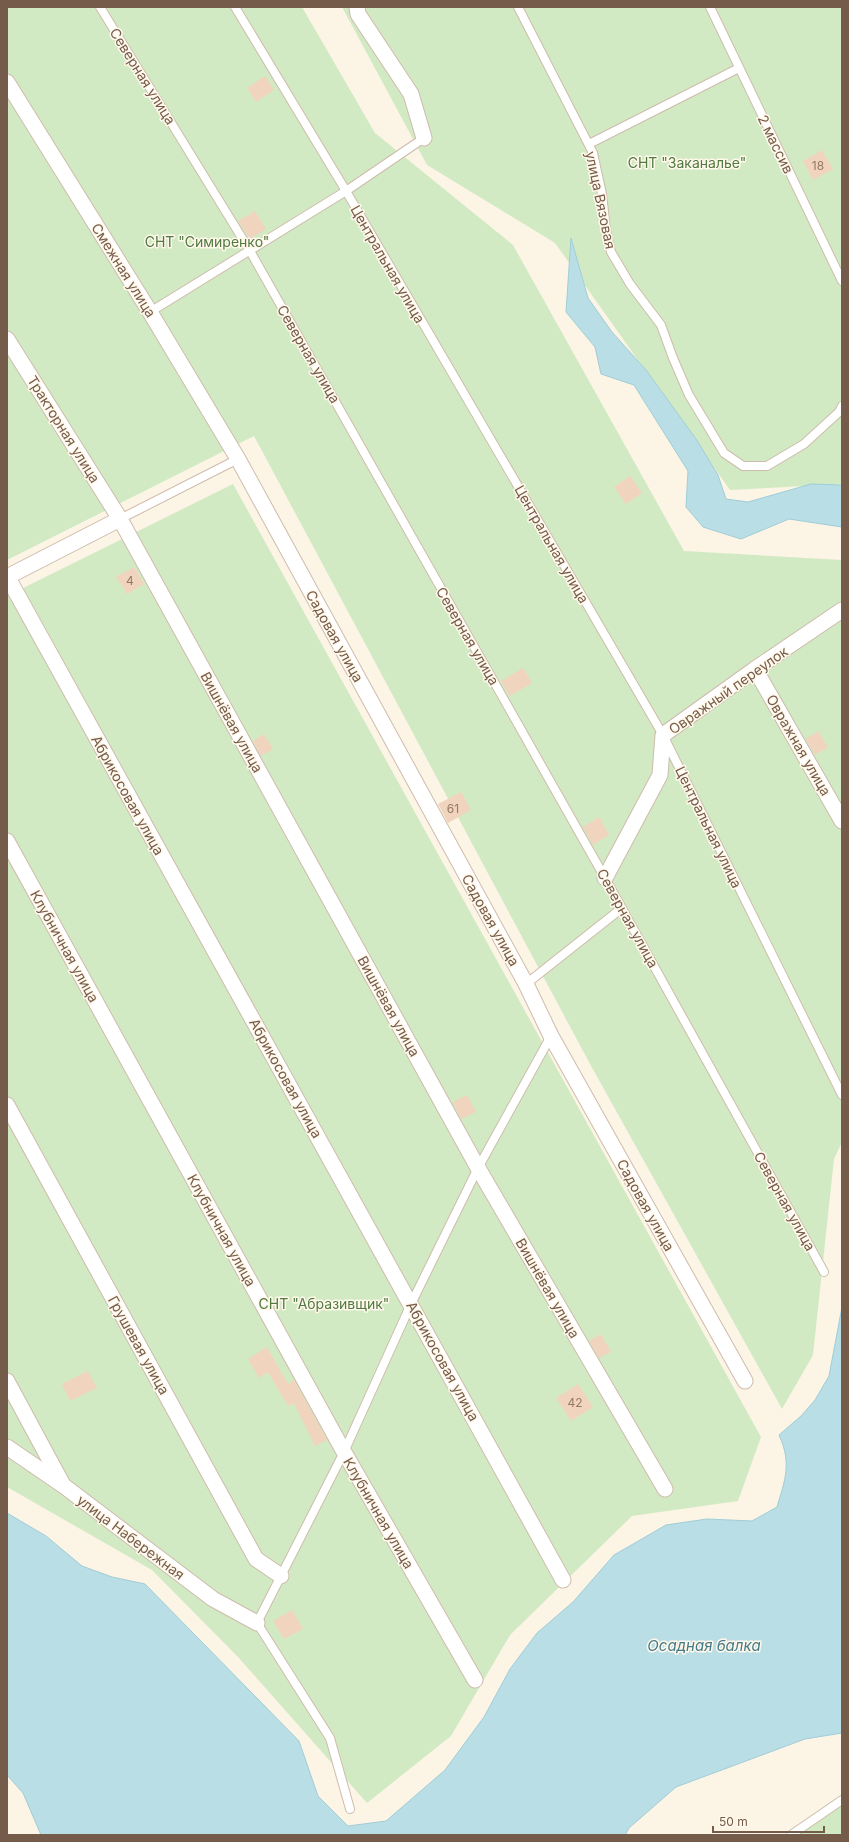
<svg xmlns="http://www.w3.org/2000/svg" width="849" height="1842" font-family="Inter,sans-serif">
  <rect width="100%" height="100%" fill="#fcf4e5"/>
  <!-- green -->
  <g fill="#d2eac4">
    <path d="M7,7H302L375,133L513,245L684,551L842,560V1142L834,1159L813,1355L782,1409L590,1064L254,436L7,560Z"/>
    <path d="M342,7H842V484L730,490L555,243L427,165Z"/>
    <path d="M233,484L761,1437L738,1501L632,1516L510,1635L451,1736L367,1803L238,1657L152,1570L7,1487V596Z"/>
    <path d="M842,1800V1835H794Z"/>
  </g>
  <!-- water -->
  <g fill="#badee6" stroke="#a0cdd7">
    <path d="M571,238L588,298L612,332L646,370L696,439L718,475L726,499L748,502L811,484L842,485V527L789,519L741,539L703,527L686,507L688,471L634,385L601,374L595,347L566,312Z"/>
    <path d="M842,1307V1733L805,1739L676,1787L629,1828L625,1835H41L23,1793L7,1775V1513L46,1536L82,1566L112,1577L145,1584L299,1741L318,1796L348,1826L386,1821L445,1770L484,1717L510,1669L537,1633L573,1602L614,1555L666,1525L707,1519L752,1521L777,1507C785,1480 792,1463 779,1435L801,1416L815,1400L829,1376Z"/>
  </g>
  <!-- building -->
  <g fill="#f1d4bd">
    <path d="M265,76L274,90L256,102L247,88Z"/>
    <path d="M822,150L833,169L813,180L803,161Z"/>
    <path d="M255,211L266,229L250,239L238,221Z"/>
    <path d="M630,476L642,493L626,504L614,487Z"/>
    <path d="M134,567L144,584L127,594L116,577Z"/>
    <path d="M523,668L532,683L510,696L501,681Z"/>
    <path d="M818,731L828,747L815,755L806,739Z"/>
    <path d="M264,734L273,749L261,756L253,741Z"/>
    <path d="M461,792L471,810L448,823L438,804Z"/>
    <path d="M599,817L609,835L593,845L583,827Z"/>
    <path d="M467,1095L476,1112L461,1119L453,1102Z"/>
    <path d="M601,1334L611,1352L599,1358L589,1341Z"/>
    <path d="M267,1347L288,1384L294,1380L327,1440L315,1446L294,1403L288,1406L268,1372L259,1378L248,1359Z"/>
    <path d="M88,1371L97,1388L70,1401L62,1384Z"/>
    <path d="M578,1384L593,1407L571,1421L556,1398Z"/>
    <path d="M292,1610L303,1629L284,1639L273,1621Z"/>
  </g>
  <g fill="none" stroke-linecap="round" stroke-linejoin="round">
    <defs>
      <g id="lane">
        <path d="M100,7L250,251L605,878L824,1272"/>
        <path d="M235,7L346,191L663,735L842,1095"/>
        <path d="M518,7L593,153L602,194L606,230L611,252L630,284L661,325L673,358L689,395L724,453L743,466H767L804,444L839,412L842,406"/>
        <path d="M710,7L842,281"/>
        <path d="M589,144L739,68"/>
        <path d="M150,312L346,191L424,138"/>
        <path d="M120,519L238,459"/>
        <path d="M526,984L622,908"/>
        <path d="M350,1809L330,1738L257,1623L344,1452L411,1304L478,1168L551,1036"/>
        <path d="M791,1835L842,1800"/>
      </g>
      <g id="street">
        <path d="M357,7L358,14L411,94L424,138"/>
        <path d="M7,82L150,312L238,459L526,984L551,1036L745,1381"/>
        <path d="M7,339L120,519L478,1168L665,1489"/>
        <path d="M7,576L563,1580"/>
        <path d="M7,577L120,519"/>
        <path d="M755,669L842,821"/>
        <path d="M7,841L344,1452L475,1680"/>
        <path d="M605,878L660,775L663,735L755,669L842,610"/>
        <path d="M7,1105L256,1559L281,1576"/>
        <path d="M7,1381L62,1483"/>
        <path d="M7,1447L64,1486L213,1599L257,1623"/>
      </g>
    </defs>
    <!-- lane casing -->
    <use href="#lane" stroke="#cebcac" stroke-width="10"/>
    <!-- street casing -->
    <use href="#street" stroke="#cebcac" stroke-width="17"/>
    <!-- lane -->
    <use href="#lane" stroke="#fff" stroke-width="8"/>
    <!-- street -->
    <use href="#street" stroke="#fff" stroke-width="15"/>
  </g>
  <g text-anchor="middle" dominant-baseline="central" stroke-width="3" stroke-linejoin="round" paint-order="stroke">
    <!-- number labels -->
    <g font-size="12" fill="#947967">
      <text x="818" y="165">18</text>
      <text x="130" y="580">4</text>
      <text x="453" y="808">61</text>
      <text x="575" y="1402">42</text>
    </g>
    <!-- street labels -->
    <g font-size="14" fill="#755b4a" stroke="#fff8eb">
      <text transform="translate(143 76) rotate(58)">Северная улица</text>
      <text transform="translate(776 144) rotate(64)">2 массив</text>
      <text transform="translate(601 200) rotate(78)">улица Вязовая</text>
      <text transform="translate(388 264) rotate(60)">Центральная улица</text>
      <text transform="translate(124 270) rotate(58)">Смежная улица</text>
      <text transform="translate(309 354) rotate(60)">Северная улица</text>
      <text transform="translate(64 429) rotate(58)">Тракторная улица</text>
      <text transform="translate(552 544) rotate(60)">Центральная улица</text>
      <text transform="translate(335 636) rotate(61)">Садовая улица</text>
      <text transform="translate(468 636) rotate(60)">Северная улица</text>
      <text transform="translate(728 690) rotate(-35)">Овражный переулок</text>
      <text transform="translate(232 722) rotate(61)">Вишнёвая улица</text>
      <text transform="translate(799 745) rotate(60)">Овражная улица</text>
      <text transform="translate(128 795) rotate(61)">Абрикосовая улица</text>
      <text transform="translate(709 827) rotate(64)">Центральная улица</text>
      <text transform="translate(628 918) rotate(61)">Северная улица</text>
      <text transform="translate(491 920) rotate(61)">Садовая улица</text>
      <text transform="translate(65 946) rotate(61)">Клубничная улица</text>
      <text transform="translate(389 1006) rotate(61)">Вишнёвая улица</text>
      <text transform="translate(286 1078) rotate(61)">Абрикосовая улица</text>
      <text transform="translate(785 1201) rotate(61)">Северная улица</text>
      <text transform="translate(646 1205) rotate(61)">Садовая улица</text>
      <text transform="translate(222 1230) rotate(61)">Клубничная улица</text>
      <text transform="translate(548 1288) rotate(60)">Вишнёвая улица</text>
      <text transform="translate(139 1345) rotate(61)">Грушевая улица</text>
      <text transform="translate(443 1361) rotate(61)">Абрикосовая улица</text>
      <text transform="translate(379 1513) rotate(60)">Клубничная улица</text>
      <text transform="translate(131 1537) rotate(37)">улица Набережная</text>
    </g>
    <!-- park labels -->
    <g font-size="14" fill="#517a42" stroke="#fff8eb">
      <text x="687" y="162">СНТ "Заканалье"</text>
      <text x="207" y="241">СНТ "Симиренко"</text>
      <text x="324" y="1303">СНТ "Абразивщик"</text>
    </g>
    <!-- water labels -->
    <g font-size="15" font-style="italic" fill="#447a88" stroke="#fff8eb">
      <text x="704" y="1645">Осадная балка</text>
    </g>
  </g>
  <!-- border -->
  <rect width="849" height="1842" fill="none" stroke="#755b4a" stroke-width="16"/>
  <!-- scale -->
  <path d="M713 1826v6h111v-6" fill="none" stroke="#755b4a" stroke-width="2"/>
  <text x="719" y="1826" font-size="12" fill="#755b4a" stroke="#fff8eb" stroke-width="3" paint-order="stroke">50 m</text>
</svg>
